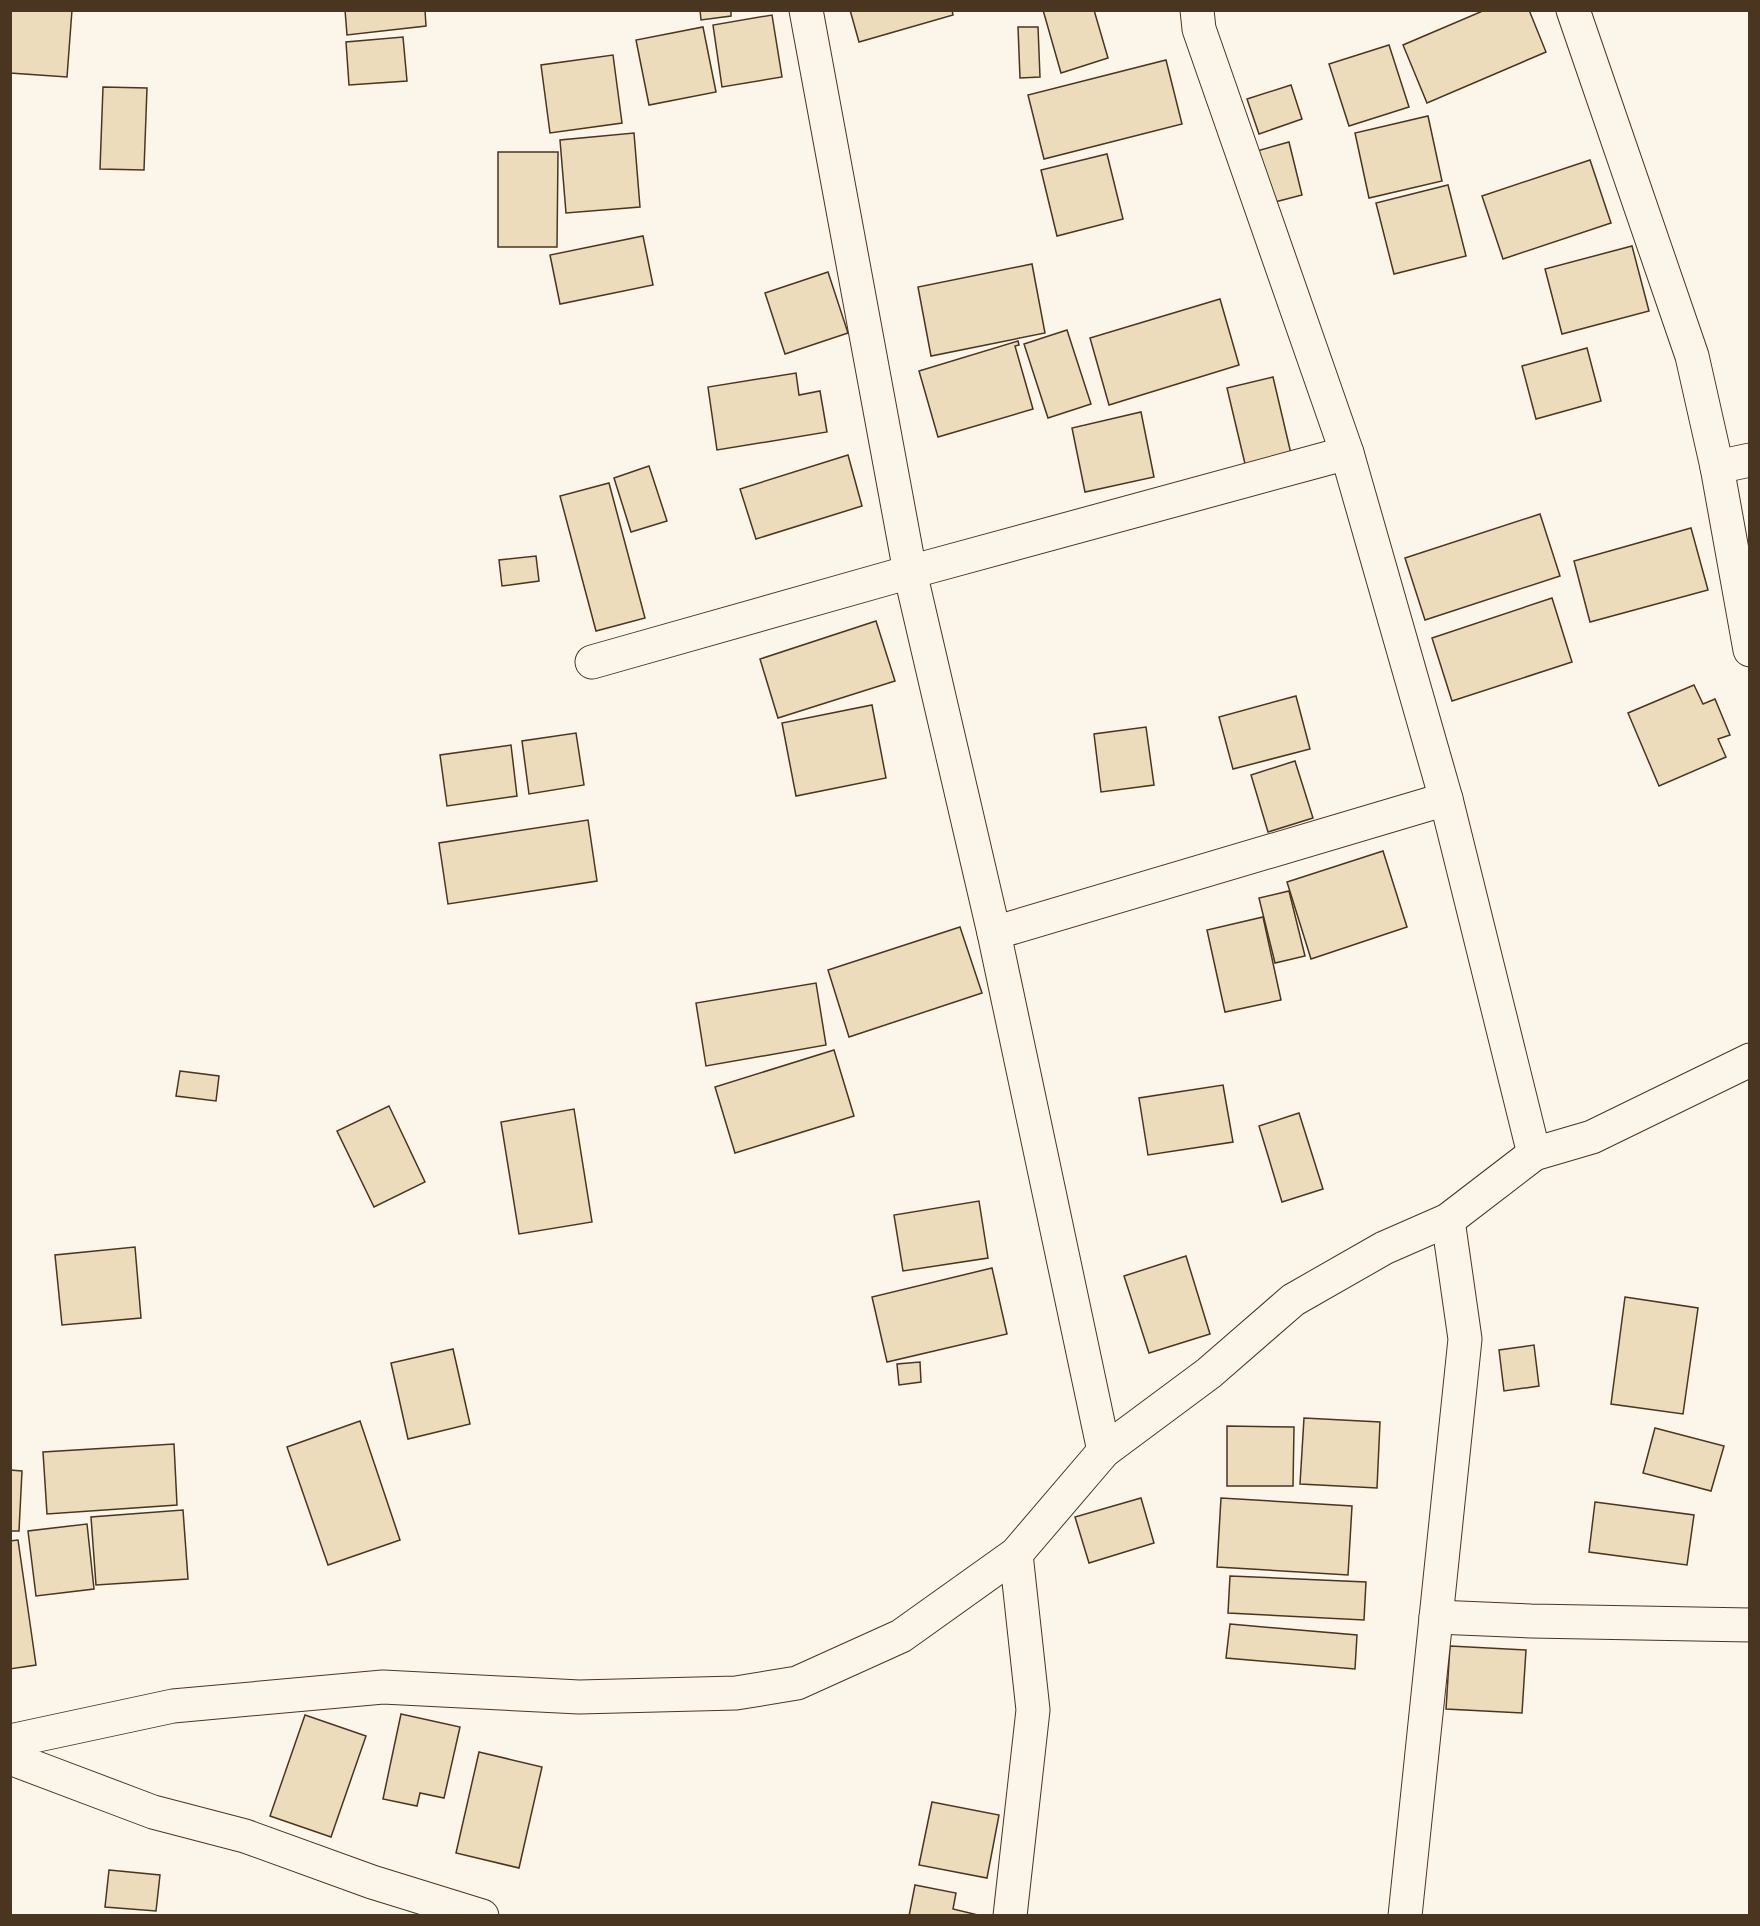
<svg xmlns="http://www.w3.org/2000/svg" width="1760" height="1926" font-family="'DM Sans',sans-serif">
  <rect width="100%" height="100%" fill="#fbf6e9"/>
  <!-- building -->
  <g fill="#ecdcbc" stroke="#4a3520" stroke-width="1.5">
    <path d="M10,10H72L67,77L10,73Z"/>
    <path d="M345,10H425L426,26L347,35Z"/>
    <path d="M700,10H731V16L701,20Z"/>
    <path d="M850,10H952L953,15L859,42Z"/>
    <path d="M1043,10H1094L1108,58L1061,73Z"/>
    <path d="M1485,10H1529L1546,52L1427,103L1403,45Z"/>
    <path d="M772,15L782,77L722,87L713,25Z"/>
    <path d="M703,27L716,92L649,105L636,40Z"/>
    <path d="M1018,27H1038L1040,77L1020,78Z"/>
    <path d="M403,37L407,81L349,85L346,42Z"/>
    <path d="M1389,45L1409,107L1349,126L1329,64Z"/>
    <path d="M613,55L622,123L550,133L541,65Z"/>
    <path d="M1166,60L1182,124L1044,159L1028,95Z"/>
    <path d="M1291,85L1302,119L1259,134L1247,99Z"/>
    <path d="M103,87L147,88L144,170L100,169Z"/>
    <path d="M1428,116L1442,181L1369,198L1355,133Z"/>
    <path d="M634,133L640,207L566,213L560,140Z"/>
    <path d="M1289,142L1302,195L1271,203L1257,151Z"/>
    <path d="M498,152H558L557,247H498Z"/>
    <path d="M1107,154L1123,219L1057,236L1041,170Z"/>
    <path d="M1590,160L1611,223L1503,259L1482,196Z"/>
    <path d="M1448,185L1466,256L1394,274L1376,203Z"/>
    <path d="M643,236L653,285L560,304L550,255Z"/>
    <path d="M1632,246L1649,311L1562,334L1545,269Z"/>
    <path d="M1032,264L1045,333L931,356L918,287Z"/>
    <path d="M828,272L848,333L785,354L765,293Z"/>
    <path d="M1220,299L1239,365L1109,405L1090,338Z"/>
    <path d="M1067,330L1091,404L1048,418L1024,344Z"/>
    <path d="M1018,341L1019,345L1015,346L1033,409L938,437L919,371Z"/>
    <path d="M1587,348L1601,401L1536,419L1522,366Z"/>
    <path d="M796,373L799,395L820,391L827,432L717,450L708,387Z"/>
    <path d="M1273,377L1292,458L1246,468L1227,388Z"/>
    <path d="M1141,412L1154,477L1085,492L1072,428Z"/>
    <path d="M848,455L862,506L756,539L740,489Z"/>
    <path d="M649,466L667,521L631,532L614,478Z"/>
    <path d="M609,483L645,618L596,631L560,496Z"/>
    <path d="M1540,514L1560,576L1425,620L1405,558Z"/>
    <path d="M1691,528L1708,590L1590,622L1574,561Z"/>
    <path d="M536,556L539,581L502,586L499,560Z"/>
    <path d="M1552,598L1572,662L1452,701L1432,638Z"/>
    <path d="M876,621L895,681L778,718L760,659Z"/>
    <path d="M1694,685L1703,704L1715,699L1730,735L1718,739L1726,757L1659,786L1628,713Z"/>
    <path d="M1296,696L1310,749L1233,769L1219,717Z"/>
    <path d="M872,705L886,778L796,796L782,723Z"/>
    <path d="M1146,727L1154,785L1101,792L1094,734Z"/>
    <path d="M576,733L584,785L529,794L522,741Z"/>
    <path d="M511,745L517,796L447,806L440,755Z"/>
    <path d="M1295,761L1313,818L1268,832L1251,775Z"/>
    <path d="M588,820L597,881L448,904L439,843Z"/>
    <path d="M1383,851L1407,927L1311,959L1287,882Z"/>
    <path d="M1289,891L1305,956L1275,963L1259,898Z"/>
    <path d="M1263,917L1281,1000L1225,1012L1207,930Z"/>
    <path d="M960,927L982,993L849,1037L828,970Z"/>
    <path d="M816,983L826,1045L706,1066L696,1003Z"/>
    <path d="M834,1050L854,1116L735,1153L715,1087Z"/>
    <path d="M180,1071L219,1076L216,1101L176,1096Z"/>
    <path d="M1223,1085L1233,1142L1148,1155L1139,1098Z"/>
    <path d="M389,1106L425,1182L374,1207L337,1131Z"/>
    <path d="M574,1109L592,1222L519,1234L501,1122Z"/>
    <path d="M1299,1113L1323,1189L1282,1202L1259,1126Z"/>
    <path d="M979,1201L988,1258L903,1271L894,1215Z"/>
    <path d="M135,1247L141,1318L62,1325L55,1255Z"/>
    <path d="M1186,1256L1210,1334L1149,1353L1124,1276Z"/>
    <path d="M992,1268L1007,1334L887,1362L872,1297Z"/>
    <path d="M1625,1297L1698,1308L1683,1414L1611,1404Z"/>
    <path d="M1534,1345L1539,1386L1504,1391L1499,1350Z"/>
    <path d="M453,1349L470,1424L408,1439L391,1363Z"/>
    <path d="M920,1362L921,1382L899,1385L897,1364Z"/>
    <path d="M1304,1418L1380,1422L1377,1488L1300,1484Z"/>
    <path d="M360,1421L400,1540L328,1565L287,1447Z"/>
    <path d="M1227,1426L1294,1427L1293,1486H1227Z"/>
    <path d="M1655,1428L1724,1446L1711,1491L1643,1473Z"/>
    <path d="M174,1444L177,1505L47,1514L43,1452Z"/>
    <path d="M10,1470L22,1471L19,1531H10Z"/>
    <path d="M1141,1498L1154,1543L1089,1563L1075,1517Z"/>
    <path d="M1221,1498L1352,1506L1348,1575L1217,1567Z"/>
    <path d="M1595,1502L1694,1515L1687,1565L1589,1552Z"/>
    <path d="M183,1510L188,1579L96,1585L91,1517Z"/>
    <path d="M87,1524L94,1589L36,1596L28,1531Z"/>
    <path d="M18,1540L36,1665L10,1669V1541Z"/>
    <path d="M1230,1576L1366,1582L1364,1620L1228,1613Z"/>
    <path d="M1230,1624L1357,1635L1355,1669L1226,1658Z"/>
    <path d="M1450,1646L1526,1650L1522,1713L1446,1709Z"/>
    <path d="M401,1714L460,1727L444,1798L420,1793L417,1806L383,1799Z"/>
    <path d="M305,1715L366,1736L331,1837L270,1816Z"/>
    <path d="M479,1752L542,1767L519,1868L456,1853Z"/>
    <path d="M932,1802L999,1815L987,1878L919,1865Z"/>
    <path d="M109,1870L160,1875L156,1911L105,1907Z"/>
    <path d="M915,1885L956,1893L953,1909L982,1916H909Z"/>
  </g>
  <g fill="none" stroke-linecap="round" stroke-linejoin="round">
    <defs>
      <g id="minor">
        <path d="M806,10L910,572L994,933L1104,1451"/>
        <path d="M1197,10L1199,29L1347,453L1446,799L1534,1154"/>
        <path d="M1573,10L1692,356L1717,467L1750,650"/>
        <path d="M1717,467L1750,460"/>
        <path d="M592,662L910,572L1347,453"/>
        <path d="M994,933L1446,799"/>
        <path d="M1436,1617L1531,1621L1750,1625"/>
        <path d="M10,1741L173,1706L383,1687L579,1697L736,1693L797,1683L901,1636L1016,1554L1104,1451L1209,1373L1293,1300L1384,1248L1448,1220L1534,1154L1592,1137L1750,1060"/>
        <path d="M10,1758L153,1812L245,1836L372,1882L482,1916"/>
        <path d="M1010,1916L1033,1710L1016,1554"/>
        <path d="M1405,1916L1465,1339L1448,1220"/>
      </g>
    </defs>
    <!-- minor casing -->
    <use href="#minor" stroke="#4a3520" stroke-width="35"/>
    <!-- minor -->
    <use href="#minor" stroke="#fbf6e9" stroke-width="33"/>
  </g>
  <!-- border -->
  <rect width="1760" height="1926" fill="none" stroke="#4a3520" stroke-width="24"/>
</svg>
